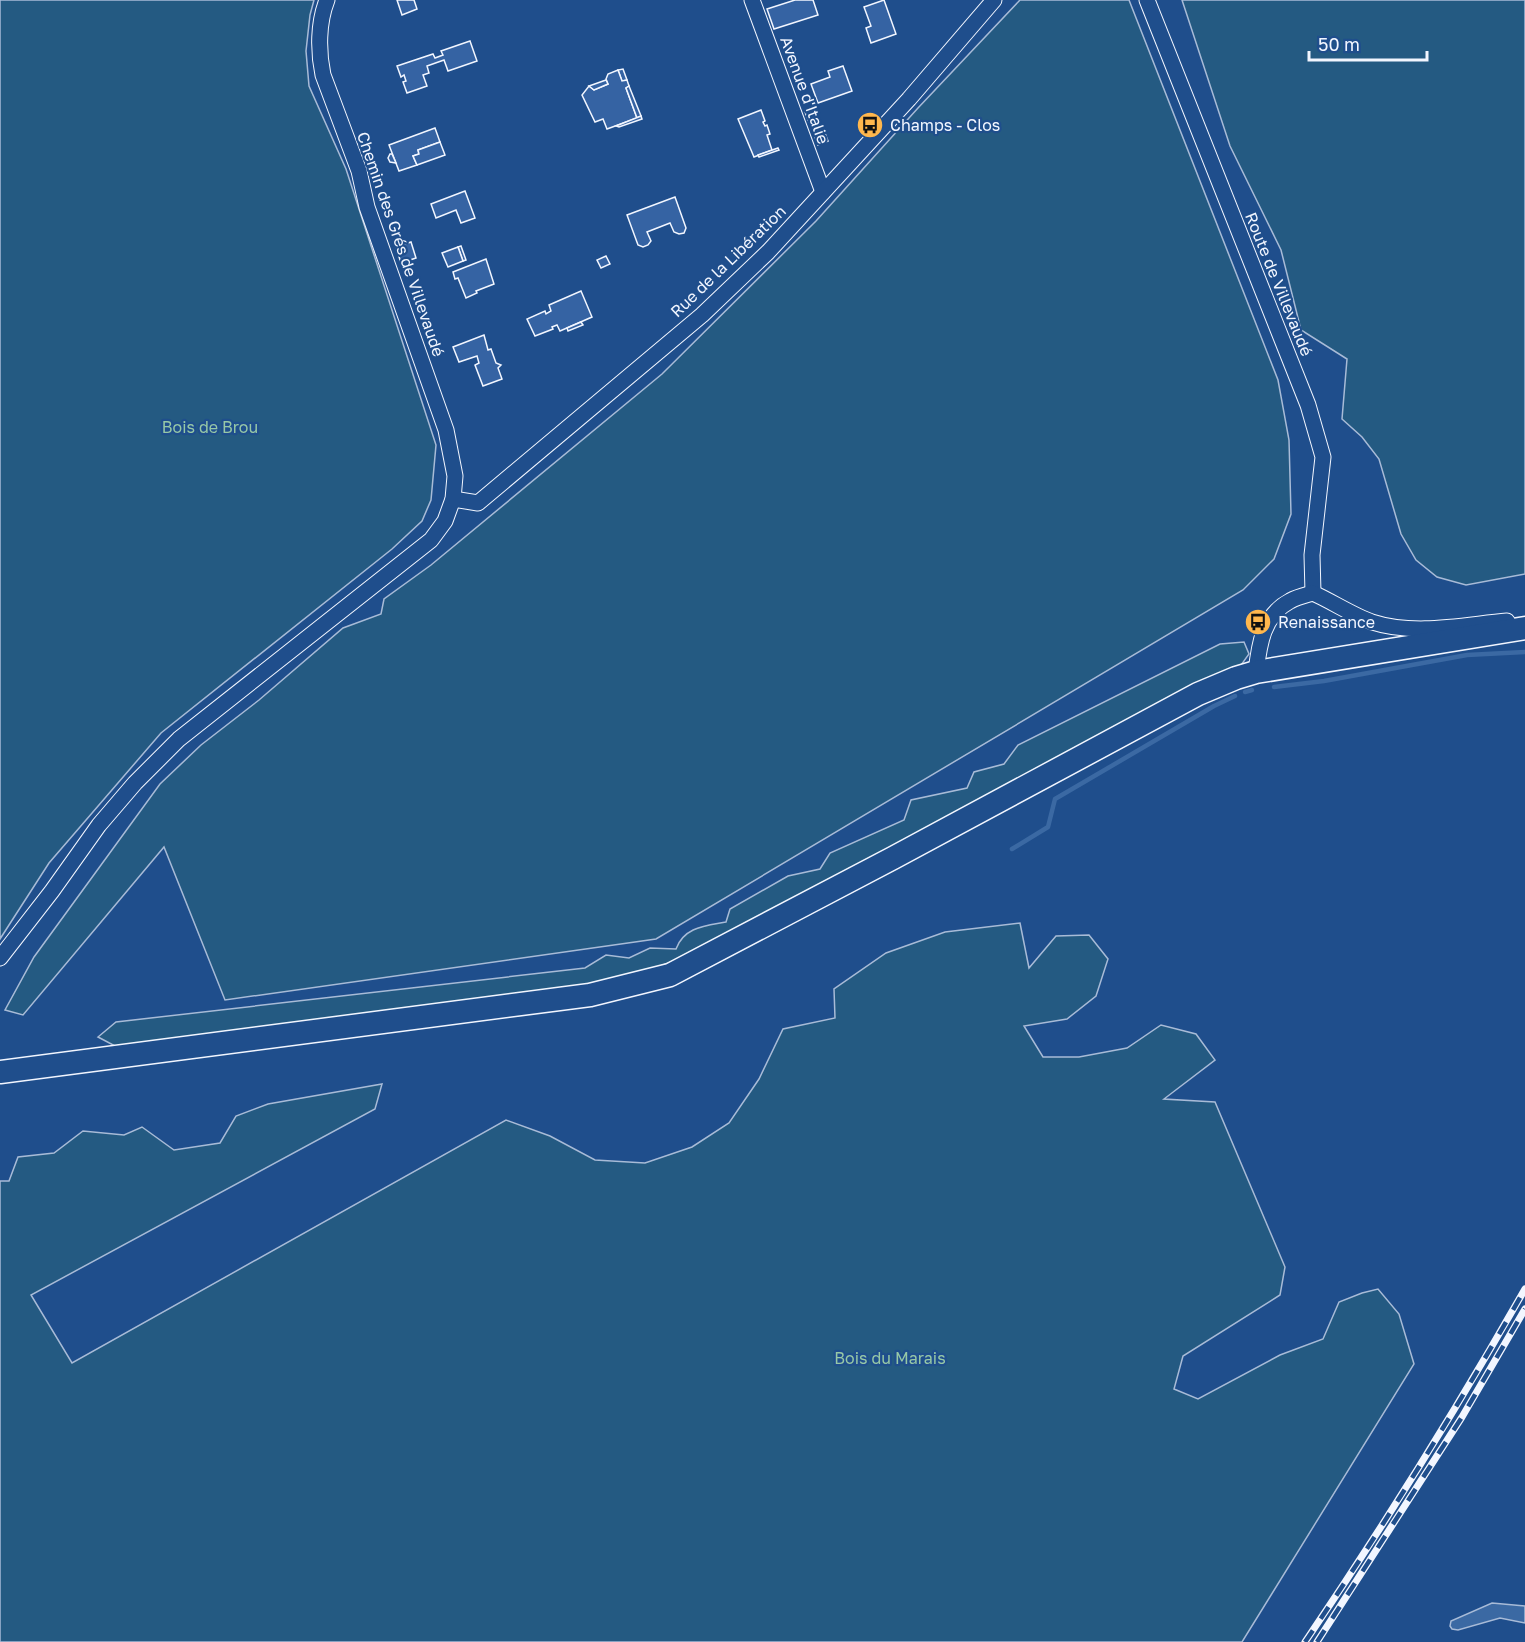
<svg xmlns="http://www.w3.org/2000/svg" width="1525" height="1642" font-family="'Golos Text',sans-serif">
  <rect width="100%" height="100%" fill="#1f4e8c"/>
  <!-- green -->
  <g fill="#245a82" stroke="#a8bbd7" stroke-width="1.5">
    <path d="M0,0H314L310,15L306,51L309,86L346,169L436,445L431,500L422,521L392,549L161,733L49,863L0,939Z"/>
    <path d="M1020,0H1129L1278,380L1289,440L1291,514L1274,559L1243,590L656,939L225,1000L164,847L23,1015L5,1010L34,957L160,784L201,745L259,700L343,628L381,614L384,599L431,565L662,374L816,221L918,108Z"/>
    <path d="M1182,0H1525V574L1466,585L1437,577L1416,560L1401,534L1379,459L1362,437L1342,419L1347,359L1301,330L1281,250L1230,146Z"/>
    <path d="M1244,642L1249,654L1239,668L697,952L655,968L594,987L115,1046L98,1037L116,1022L585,968L606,955L629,958L650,948L676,949C684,927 705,926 726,922L730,909L788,876L820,869L830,853L904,820L911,800L967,788L974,772L1004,764L1018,745L1220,644Z"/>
    <path d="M1020,923L1029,968L1056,936L1089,935L1108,959L1096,996L1067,1019L1024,1026L1043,1057H1079L1127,1048L1161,1025L1196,1034L1215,1060L1164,1099L1215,1102L1285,1267L1280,1295L1183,1356L1174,1389L1198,1399L1280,1355L1323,1339L1339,1302L1362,1293L1378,1289L1399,1314L1414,1364L1242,1642H0V1181H9L18,1157L54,1153L83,1131L124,1135L142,1127L174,1150L220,1143L236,1116L268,1104L382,1084L375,1109L31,1295L72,1363L506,1120L550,1136L595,1160L645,1163L692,1147L729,1123L759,1079L783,1029L835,1018L834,989L886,953L945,932Z"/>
  </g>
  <!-- water -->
  <path fill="#3b69a3" stroke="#a8bbd7" stroke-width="1.5" d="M1492,1603L1525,1606V1623L1500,1618L1458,1630L1452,1629L1450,1626L1451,1621Z"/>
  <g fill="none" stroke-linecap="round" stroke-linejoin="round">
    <!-- stream -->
    <g stroke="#3b69a3" stroke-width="4.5">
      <path d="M1274,687L1324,681L1467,655L1525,652"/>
      <path d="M1245,692L1252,690"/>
      <path d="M1012,849L1048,827L1055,799L1214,706L1235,696"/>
    </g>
  </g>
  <!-- building -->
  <g fill="#3563a3" stroke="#f2f6ff" stroke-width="1.5">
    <path d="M397,0H414L417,9L402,15Z"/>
    <path d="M795,0H813L818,15L774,29L767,9Z"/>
    <path d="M884,0L896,34L871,43L866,28L871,26L864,7Z"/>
    <path d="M470,41L477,61L448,71L444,60L427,66L429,73L423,75L427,86L407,93L403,82L406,81L404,75L401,77L397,66L433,54L435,58L443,55L441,51Z"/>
    <path d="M843,66L852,91L818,103L811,84L830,77L828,71Z"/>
    <path d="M623,69L627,80L622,81L618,70Z"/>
    <path d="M618,70L622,81L627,80L629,86L626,88L637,118L607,129L603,119L595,122L582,95L589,86L594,90L608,84L606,79L608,74Z"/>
    <path d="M606,80L608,84L594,90L589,86Z"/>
    <path d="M629,86L641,116L637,118L626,88Z"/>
    <path d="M814,108L817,119L809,122L805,112Z"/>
    <path d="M761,110L765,121L763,122L765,126L767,125L770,134L767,135L772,150L754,157L738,119Z"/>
    <path d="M641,116L642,119L619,127L616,126Z"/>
    <path d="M435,128L440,142L418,150L419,154L413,156L417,165L399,171L389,145Z"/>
    <path d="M823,128L828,141L818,145L813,132Z"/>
    <path d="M440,142L445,155L417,165L413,156L419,154L418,150Z"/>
    <path d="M778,148L779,150L759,157L758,155Z"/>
    <path d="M390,154H392L396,163L390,162L388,158Z"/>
    <path d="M465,191L475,218L461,223L456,210L436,218L431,204Z"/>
    <path d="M675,197L686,228L684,233L679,234L674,232L670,223L647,232L651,241L648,245L643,247L638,245L627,215Z"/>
    <path d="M411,242L416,258L401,263L396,247Z"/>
    <path d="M461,246L466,260L463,261L458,247Z"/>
    <path d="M458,247L463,261L448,267L442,253Z"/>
    <path d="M606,256L610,264L601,268L597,260Z"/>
    <path d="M486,259L494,284L476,291L477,293L466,298L458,278L455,279L453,272Z"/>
    <path d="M581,291L592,317L560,331L557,325L552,327L553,329L535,336L527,319L545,311L546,314L551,311L549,305Z"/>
    <path d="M581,322L583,325L568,331L567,328Z"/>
    <path d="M484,335L488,350L491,349L496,363L501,365L498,368L502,379L483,386L475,365L479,363L477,356L459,362L453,347Z"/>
  </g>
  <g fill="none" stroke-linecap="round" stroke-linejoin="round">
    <defs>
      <g id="minor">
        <path d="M752,0L823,192"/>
        <path d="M1147,0L1308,405L1323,457L1312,555L1313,593"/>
        <path d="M453,499L478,503L702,315L768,252L909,99L994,0"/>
        <path d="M1256,672C1259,645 1263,615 1290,601C1297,597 1306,595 1313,593C1331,601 1354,616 1372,622C1415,636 1463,625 1507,621"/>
        <path d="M0,958L52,891L99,825L135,783L179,739L431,540L445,521L453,499L455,476L446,430L367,207L359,171L323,75C318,51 318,23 327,0"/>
      </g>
      <path id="primary" d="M0,1072L590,995L670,975L893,858L1198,694L1236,678L1256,672L1525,628"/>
    </defs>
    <!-- minor casing -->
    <use href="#minor" stroke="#f2f6ff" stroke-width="17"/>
    <!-- primary casing -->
    <use href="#primary" stroke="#f2f6ff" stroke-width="25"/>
    <!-- minor -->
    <use href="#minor" stroke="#1f4e8c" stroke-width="15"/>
    <!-- primary -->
    <use href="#primary" stroke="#1f4e8c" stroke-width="22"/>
    <defs>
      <g id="rail">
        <path d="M1305,1642C1383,1527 1456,1410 1525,1289"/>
        <path d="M1317,1642L1462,1417L1525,1309"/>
      </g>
    </defs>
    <!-- rail casing -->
    <use href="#rail" stroke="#f2f6ff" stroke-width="7"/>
    <!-- rail -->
    <use href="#rail" stroke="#1f4e8c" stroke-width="4.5" stroke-dasharray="14" stroke-linecap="butt"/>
  </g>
  <!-- icons -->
  <defs>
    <symbol id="bus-disc" viewBox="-11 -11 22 22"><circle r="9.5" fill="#ffb74d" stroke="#1f4e8c"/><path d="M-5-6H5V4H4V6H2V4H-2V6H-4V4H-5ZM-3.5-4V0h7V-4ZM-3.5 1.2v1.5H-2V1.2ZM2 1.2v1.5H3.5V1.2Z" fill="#111"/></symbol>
  </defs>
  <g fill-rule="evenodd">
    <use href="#bus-disc" x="855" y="110" width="30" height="30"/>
    <use href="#bus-disc" x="1243" y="607" width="30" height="30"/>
  </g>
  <g text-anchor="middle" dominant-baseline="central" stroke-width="4.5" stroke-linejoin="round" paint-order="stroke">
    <!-- street labels -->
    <g font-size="16" fill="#f2f6ff" stroke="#1f4e8c">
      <text transform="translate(805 90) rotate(70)">Avenue d'Italie</text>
      <text transform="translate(401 244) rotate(71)">Chemin des Grés de Villevaudé</text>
      <text transform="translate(728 261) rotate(-44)">Rue de la Libération</text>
      <text transform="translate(1279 284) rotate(68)">Route de Villevaudé</text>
    </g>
    <!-- poi labels -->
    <g font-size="16" fill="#f2f6ff" stroke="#1f4e8c" text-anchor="start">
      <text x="890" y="125">Champs - Clos</text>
      <text x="1278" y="622">Renaissance</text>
    </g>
    <!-- park labels -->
    <g font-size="16" fill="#97c8a6" stroke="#1f4e8c">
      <text x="210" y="427">Bois de Brou</text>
      <text x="890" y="1358">Bois du Marais</text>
    </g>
  </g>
  <!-- scale -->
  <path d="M1309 51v9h118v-9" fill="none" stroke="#f2f6ff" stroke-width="3"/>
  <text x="1318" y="51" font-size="18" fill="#f2f6ff" stroke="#1f4e8c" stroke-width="4.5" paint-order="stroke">50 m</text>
</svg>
